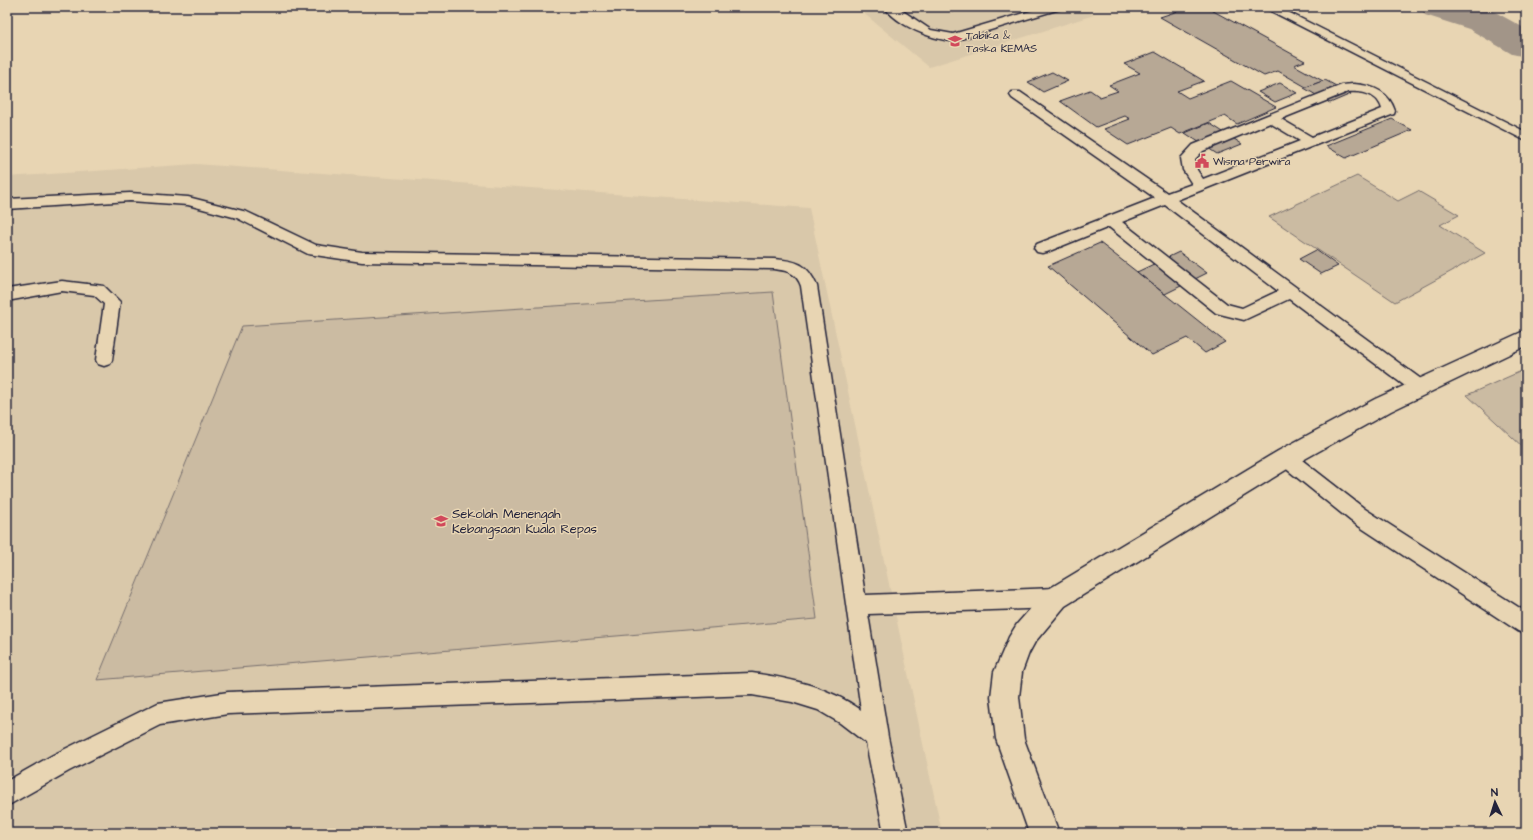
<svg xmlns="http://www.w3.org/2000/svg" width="1533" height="840" font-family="'Architects Daughter',sans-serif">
  <rect width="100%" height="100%" fill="#e8d5b3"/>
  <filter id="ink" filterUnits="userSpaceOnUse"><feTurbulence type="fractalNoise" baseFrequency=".025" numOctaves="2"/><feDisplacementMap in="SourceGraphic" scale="8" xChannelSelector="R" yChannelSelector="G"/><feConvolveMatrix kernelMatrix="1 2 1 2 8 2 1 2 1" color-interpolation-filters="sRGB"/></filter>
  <g filter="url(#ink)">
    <!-- built -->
    <g fill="#d9c8aa">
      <path d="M856,7H1081L1094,15L929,67Z"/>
      <path d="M196,164L809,208L942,833H7V177Z"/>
    </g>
    <!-- green -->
    <g fill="#cbbba2" stroke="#766e6e">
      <path d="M1357,176L1398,201L1418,191L1459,215L1440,225L1485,253L1395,302L1269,217Z"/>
      <path d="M773,292L817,619L97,680L242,326Z"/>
      <path d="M1526,369V450L1467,395Z"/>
    </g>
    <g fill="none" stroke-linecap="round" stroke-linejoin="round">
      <!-- river -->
      <path fill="#a29588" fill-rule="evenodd" d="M1420,7H1478L1497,13L1526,29V57L1512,54L1469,29L1425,15Z"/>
    </g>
    <!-- building -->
    <g fill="#b7a895" stroke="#22223b">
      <path d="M946,7H971L952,12Z"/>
      <path d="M1190,7H1206L1305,61L1294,65L1323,81L1306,87L1278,71L1264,76L1160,17Z"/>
      <path d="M1155,52L1204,81L1177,91L1188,98L1231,81L1276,107L1237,124L1225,116L1180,134L1171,128L1128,145L1104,129L1130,119L1125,116L1096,127L1060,101L1090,90L1100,97L1118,91L1109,85L1140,73L1124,64Z"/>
      <path d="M1052,72L1068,81L1043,92L1028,82Z"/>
      <path d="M1325,80L1351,94L1330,103L1304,88Z"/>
      <path d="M1280,83L1297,93L1275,102L1258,92Z"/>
      <path d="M1392,119L1412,130L1346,158L1326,146Z"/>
      <path d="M1209,123L1242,144L1217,154L1185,133Z"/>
      <path d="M1100,243L1137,272L1225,342L1205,353L1187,338L1152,355L1048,266Z"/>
      <path d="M1316,250L1338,266L1321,274L1299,259Z"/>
      <path d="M1179,252L1207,273L1165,294L1137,272Z"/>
    </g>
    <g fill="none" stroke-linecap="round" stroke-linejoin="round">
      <defs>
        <g id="lane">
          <path d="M884,7H897L931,30L953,34L1044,7H1062L1060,9L954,41C931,40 898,25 884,7Z"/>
          <path d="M1263,7H1278L1526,132V141Z"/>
          <path d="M1353,84C1372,85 1389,91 1395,111L1394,114L1177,200L1425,382L1428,387L1425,392L1419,394L1413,392L1289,299L1244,320L1216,313L1109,227L1047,252L1042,253L1037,252L1034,248L1037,244L1155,198L1012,98L1010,95L1012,92H1020L1167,193L1192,184L1183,170L1181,158L1193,145L1342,85ZM1348,92C1362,91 1378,94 1382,109L1312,137L1281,119ZM1270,123L1300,141L1203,179L1197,170L1195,159L1203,151ZM1165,205L1278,291L1242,308L1227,304L1122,222Z"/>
          <path d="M130,193L188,197L247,212L316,245L362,252L774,259C797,261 807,263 817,286L865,595L1056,588L1063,591L1066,598L1063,605L1056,608L868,614L888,737L908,833H884L866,743L840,723L818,710L792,702L752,695L228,714L160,725L69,771L7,806V781L53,755L158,703L228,692L752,673C790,678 829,687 861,710L801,286C796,272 788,271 774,269L362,262L308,254L237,218L188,205L130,201L7,209V199Z"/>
          <path d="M62,281L104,286L120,302L112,360L110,364L104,366L98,364L96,360L104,304L94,295L62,291L7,301V289Z"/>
          <path d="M1286,450L1293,453L1365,509L1526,612V634L1518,631L1351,521L1279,463L1277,458L1279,453Z"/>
        </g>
        <path id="street" d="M1526,330V346L1391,411L1294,465L1065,606L1035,642L1029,653L1022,672L1019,697L1024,739L1059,833H1029L996,739L991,697L994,672L1009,637L1017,624L1047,590L1278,451L1375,399Z"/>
      </defs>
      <!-- lane casing -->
      <use href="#lane" stroke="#22223b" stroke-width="3"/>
      <!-- street casing -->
      <use href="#street" stroke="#22223b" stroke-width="3"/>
      <!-- lane -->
      <use href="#lane" fill="#e8d5b3" fill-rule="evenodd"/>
      <!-- street -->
      <use href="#street" fill="#e8d5b3" fill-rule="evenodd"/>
    </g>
  </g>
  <!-- icons -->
  <defs>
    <symbol id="school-bare" viewBox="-9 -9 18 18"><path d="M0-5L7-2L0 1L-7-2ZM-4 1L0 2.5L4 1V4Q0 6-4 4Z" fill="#d1495b" stroke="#e8d5b3" stroke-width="2.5" paint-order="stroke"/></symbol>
    <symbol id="civic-bare" viewBox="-9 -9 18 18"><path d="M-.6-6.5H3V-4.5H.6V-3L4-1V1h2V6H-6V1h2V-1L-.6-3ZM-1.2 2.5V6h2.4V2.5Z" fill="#d1495b" stroke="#e8d5b3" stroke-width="2.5" paint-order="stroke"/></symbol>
  </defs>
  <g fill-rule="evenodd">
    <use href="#school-bare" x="945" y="31" width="20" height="20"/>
    <use href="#civic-bare" x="1192" y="151" width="20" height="20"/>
    <use href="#school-bare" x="431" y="511" width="20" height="20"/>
  </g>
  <g text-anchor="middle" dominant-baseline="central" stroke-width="3" stroke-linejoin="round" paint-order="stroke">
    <!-- far-poi labels -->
    <g font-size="11" fill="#22223b" stroke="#e8d5b3" text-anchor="start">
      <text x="966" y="35">Tabika &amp;<tspan x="966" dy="13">Taska KEMAS</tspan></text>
      <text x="1213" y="161">Wisma Perwira</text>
    </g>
    <!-- poi labels -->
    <g font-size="13" fill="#22223b" stroke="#e8d5b3" text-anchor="start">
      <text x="452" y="514">Sekolah Menengah<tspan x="452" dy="15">Kebangsaan Kuala Repas</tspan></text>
    </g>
  </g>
  <!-- margin -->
  <rect width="1533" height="840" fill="none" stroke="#e8d5b3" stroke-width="24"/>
  <rect x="12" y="12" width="1509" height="816" fill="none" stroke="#22223b" stroke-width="1.5" filter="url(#ink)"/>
  <!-- north arrow -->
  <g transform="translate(1495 802) rotate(356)" stroke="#e8d5b3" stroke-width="3" paint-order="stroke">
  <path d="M0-3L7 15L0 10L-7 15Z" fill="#22223b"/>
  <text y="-6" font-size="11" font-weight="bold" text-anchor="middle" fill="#22223b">N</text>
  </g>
</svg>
